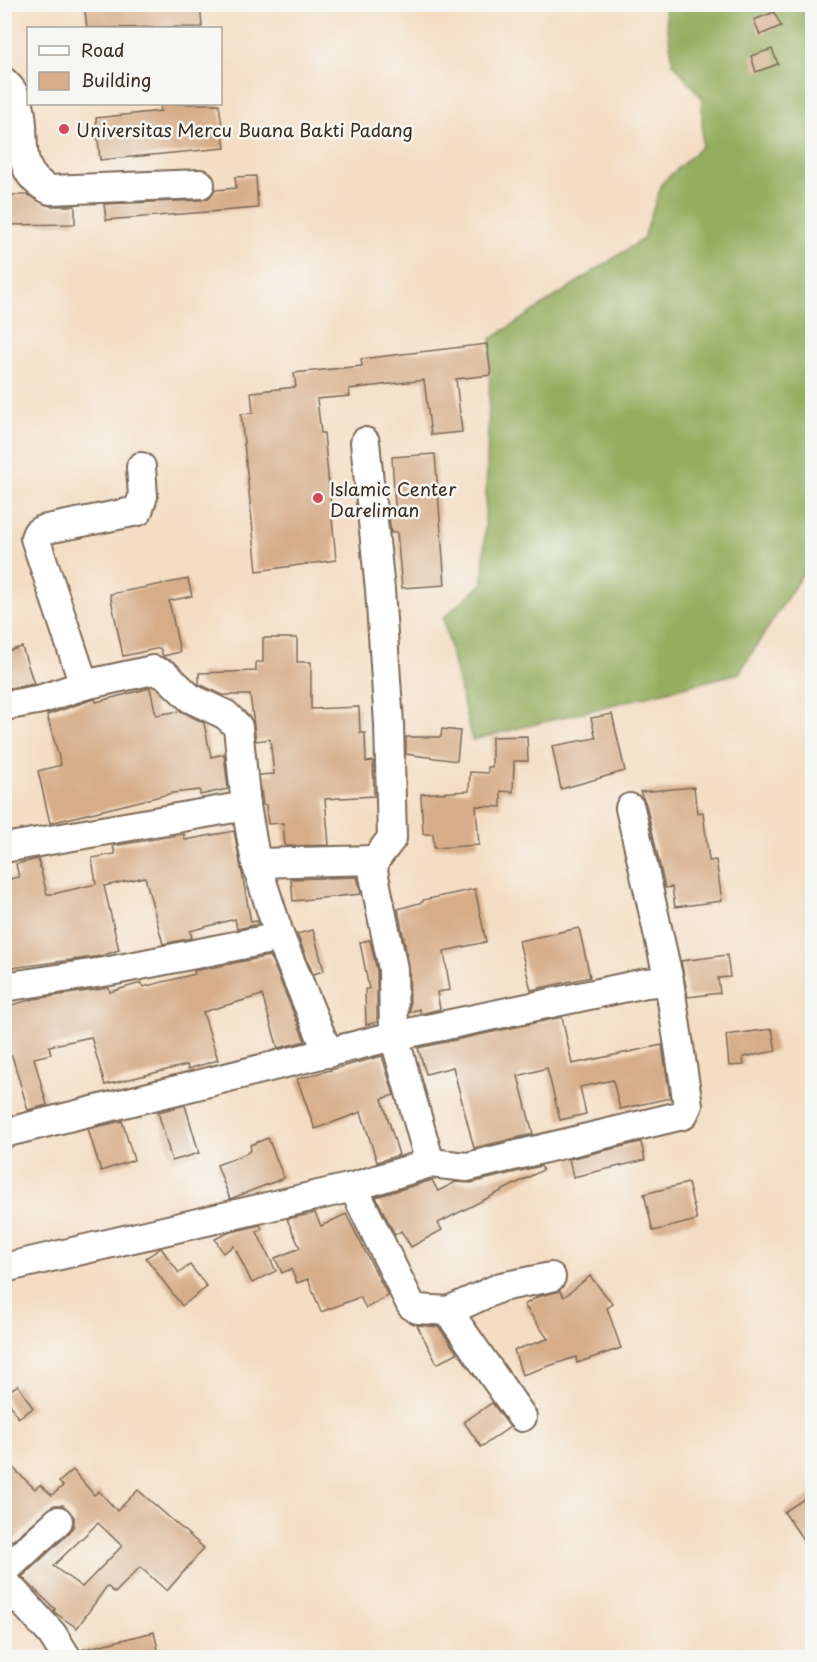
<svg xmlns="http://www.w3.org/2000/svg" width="817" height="1662" font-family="'Playpen Sans',sans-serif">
  <rect width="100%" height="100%" fill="#f6f6f2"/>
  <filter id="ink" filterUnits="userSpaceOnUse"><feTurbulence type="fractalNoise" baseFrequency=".0167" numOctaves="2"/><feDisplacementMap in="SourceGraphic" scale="12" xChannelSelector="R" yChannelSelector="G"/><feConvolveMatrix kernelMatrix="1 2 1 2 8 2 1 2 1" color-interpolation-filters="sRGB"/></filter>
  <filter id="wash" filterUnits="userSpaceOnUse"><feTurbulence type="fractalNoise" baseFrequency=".008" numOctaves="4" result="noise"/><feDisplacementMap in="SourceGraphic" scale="24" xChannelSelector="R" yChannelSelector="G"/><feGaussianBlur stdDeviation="1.35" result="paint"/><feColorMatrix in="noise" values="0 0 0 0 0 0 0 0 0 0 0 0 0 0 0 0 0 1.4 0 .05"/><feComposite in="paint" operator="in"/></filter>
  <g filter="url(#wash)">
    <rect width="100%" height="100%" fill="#f4ddc3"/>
    <!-- forest -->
    <path fill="#94ad5f" stroke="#686c3e" stroke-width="1.5" d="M664,5H812V559L739,673L472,740L443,618L483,583L491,339L643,239L662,183L702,146V98L673,63Z"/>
    <g id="blocks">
      <!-- building -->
      <g fill="#d7ad89" fill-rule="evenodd">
        <path d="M84,4H200L202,27L87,28Z"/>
        <path d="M774,12L781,26L760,35L754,20Z"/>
        <path d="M772,49L778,64L756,72L751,56Z"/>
        <path d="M160,104H219L225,148L100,160L96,118L161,111Z"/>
        <path d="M256,176L258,208L106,220L104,204L201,200L209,198L215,190L236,188L235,177Z"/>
        <path d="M4,195H28L50,206H75V224L4,225Z"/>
        <path d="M487,344L491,375L456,379L462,432L431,435L424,380L349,389L350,396L317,399L321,433H324L336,560L257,571L241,414L253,413L251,392L296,387L294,373L362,366L361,359Z"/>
        <path d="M435,454L445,585L402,588L397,532L391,533L388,508L395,507L392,457Z"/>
        <path d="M188,579L192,596L169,601L180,652L163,656L160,648L123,656L110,594Z"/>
        <path d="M263,638H297V662H311V709L359,707L360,733H365L366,762L373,761L374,796L325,799L329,845L285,846L283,823L268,824L266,805H263L259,775L274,774L270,739L256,741L250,695H223L199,684V673L256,671V662H263Z"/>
        <path d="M22,647L34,684L4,689V652Z"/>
        <path d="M150,688L156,715L181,711L204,723L211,757L224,754L228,789L200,795V790L173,793L50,823L38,771L61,765L47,715L88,701L95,699L96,702Z"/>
        <path d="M612,714L625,771L561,789L552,746L596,738L591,718Z"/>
        <path d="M442,729L460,731L457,761L406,754V737H441Z"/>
        <path d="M527,736L528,761H514L513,792L501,791V807L476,806L479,845L434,848L433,834H423L421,794L469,791L470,772L488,773V767H492V737Z"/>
        <path d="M694,787L697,813L703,812L709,861L716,860L722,901L675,907L672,887L665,888L646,804L640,792Z"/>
        <path d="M234,831L251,922L257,921L259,924L237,929L235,919L190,931L192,938L163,944L145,877L104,886L119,950L101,956L4,969V880L19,877L16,864L38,859L47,894H53L96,884L92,858L115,854L113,846L184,834L185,840Z"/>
        <path d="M357,877L361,894L293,901L291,879Z"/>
        <path d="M475,889L486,942L444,951L450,990L437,992L440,1009L421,1014L419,1009L410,1012L409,966L398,909L423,902V900Z"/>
        <path d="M579,928L590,977L531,990L519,941Z"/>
        <path d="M313,930L324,971L313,974L297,934Z"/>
        <path d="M370,940L377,971V1022L366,1025L365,989H369L360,942Z"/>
        <path d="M727,955L730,977L718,978L720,993L688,997L681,961Z"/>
        <path d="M270,956L305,1041L278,1048L262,995L203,1012L218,1060L188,1069L187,1065L105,1085L91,1037L49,1046L51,1054L34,1058L47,1105L28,1110L12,1056L4,1058V1037L9,1036L4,1007L34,999L109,988L110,992L141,983L143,987L195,974L194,971Z"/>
        <path d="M562,1017L572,1064L662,1045L670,1098L620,1109L613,1080L580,1087L586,1114L560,1120L547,1068L518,1076L533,1134L474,1148L453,1067L426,1074L418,1048Z"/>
        <path d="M772,1029L776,1051L743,1057L744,1065L729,1066L726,1035Z"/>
        <path d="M382,1056L394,1095L382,1099L399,1155L377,1162L361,1112L315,1129L297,1079Z"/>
        <path d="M185,1105L199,1153L172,1161L158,1112Z"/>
        <path d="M122,1121L134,1160L101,1171L88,1129Z"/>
        <path d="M268,1138L284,1178L230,1199L217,1165L245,1154L251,1150L250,1145Z"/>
        <path d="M641,1142L645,1160L573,1177L569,1159Z"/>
        <path d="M541,1166L543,1170L438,1223L442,1230L411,1247L401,1231L395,1235L376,1197L432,1180L438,1191L456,1182L471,1183Z"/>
        <path d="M688,1183L697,1220L653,1231L644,1194Z"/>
        <path d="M315,1213L321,1226L346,1214L388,1296L366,1308L360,1297L321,1312L308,1279L297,1283L291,1269L282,1273L275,1258L300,1248L287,1219Z"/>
        <path d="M260,1225L262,1229L257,1232L276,1271L252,1283L234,1246L223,1253L215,1239L228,1233Z"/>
        <path d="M161,1248L179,1273L190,1265L207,1287L182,1306L146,1258Z"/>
        <path d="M590,1276L613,1304L607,1308L621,1348L577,1363L576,1357L522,1375L514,1350L548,1339L524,1305L537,1297L560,1291L564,1297Z"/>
        <path d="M417,1325L439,1327L457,1353L437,1364Z"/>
        <path d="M18,1385L33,1408L18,1418L4,1394Z"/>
        <path d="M492,1403L510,1427L481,1447L464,1422Z"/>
        <path d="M4,1459L35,1489L40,1485L52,1495L63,1486L59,1482L73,1470L94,1495L99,1491L117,1511L138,1490L204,1548L167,1591L140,1567L115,1593L107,1586L77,1628L54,1612L55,1609L22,1577L69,1533L74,1525V1517L63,1505H54L12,1541L4,1533ZM98,1523L122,1546L82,1587L53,1566Z"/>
        <path d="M813,1493V1554L784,1512Z"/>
        <path d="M154,1632L160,1658H83L81,1650Z"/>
      </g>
    </g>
  </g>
  <g filter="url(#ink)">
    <use href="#blocks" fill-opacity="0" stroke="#7c6958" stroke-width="1.5"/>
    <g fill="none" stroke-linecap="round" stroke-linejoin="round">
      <defs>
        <g id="minor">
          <path d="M4,82C42,116 0,166 50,190L200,184"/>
          <path d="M365,442L380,590L389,724L392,838L375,860L373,871L393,969L394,1036L430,1163"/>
          <path d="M84,685L35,538L37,533L42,530L138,511L143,496L141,467"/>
          <path d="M4,706L42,699L84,685L153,670L166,675L190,698L226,715L238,727L246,806L256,863L280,937L328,1053"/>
          <path d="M4,848L246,806"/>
          <path d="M256,863L375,860"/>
          <path d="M4,987L110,971L280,937"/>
          <path d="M4,1133L394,1036L646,983L669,981L630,808"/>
          <path d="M353,1187L411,1305L418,1309L448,1311L522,1417"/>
          <path d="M4,1268L353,1187L430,1163L467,1167L683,1115L688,1105L669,981"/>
          <path d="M448,1311L501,1287L551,1277"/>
          <path d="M4,1571L58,1521"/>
          <path d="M4,1581L52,1634L67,1658"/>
        </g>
      </defs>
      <!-- minor casing -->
      <use href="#minor" stroke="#7c6958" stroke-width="32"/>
      <!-- minor -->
      <use href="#minor" stroke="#fff" stroke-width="28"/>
    </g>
  </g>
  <!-- markers -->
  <g fill="#d1495b" stroke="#f6f6f2" stroke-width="2">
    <circle cx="64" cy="129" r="6"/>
    <circle cx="318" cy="498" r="6"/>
  </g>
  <g text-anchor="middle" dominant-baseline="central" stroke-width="5" stroke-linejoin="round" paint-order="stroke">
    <!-- poi labels -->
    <g font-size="18" fill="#3b2a1e" stroke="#f6f6f2" text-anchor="start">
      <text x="76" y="129">Universitas Mercu Buana Bakti Padang</text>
      <text x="330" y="488">Islamic Center<tspan x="330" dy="21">Dareliman</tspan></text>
    </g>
  </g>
  <!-- margin -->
  <rect width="817" height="1662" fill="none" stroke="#f6f6f2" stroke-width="24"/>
  <!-- legend -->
  <rect x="27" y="27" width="195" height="78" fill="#f6f6f2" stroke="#aba49d" stroke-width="1.5"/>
  <rect x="39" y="46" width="30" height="9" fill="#ffffff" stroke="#aba49d" stroke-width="1.5"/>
  <text x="81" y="57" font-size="18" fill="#3b2a1e">Road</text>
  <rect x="39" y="72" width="30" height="18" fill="#d7ad89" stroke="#aba49d" stroke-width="1.5"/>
  <text x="81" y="87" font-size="18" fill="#3b2a1e">Building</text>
</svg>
